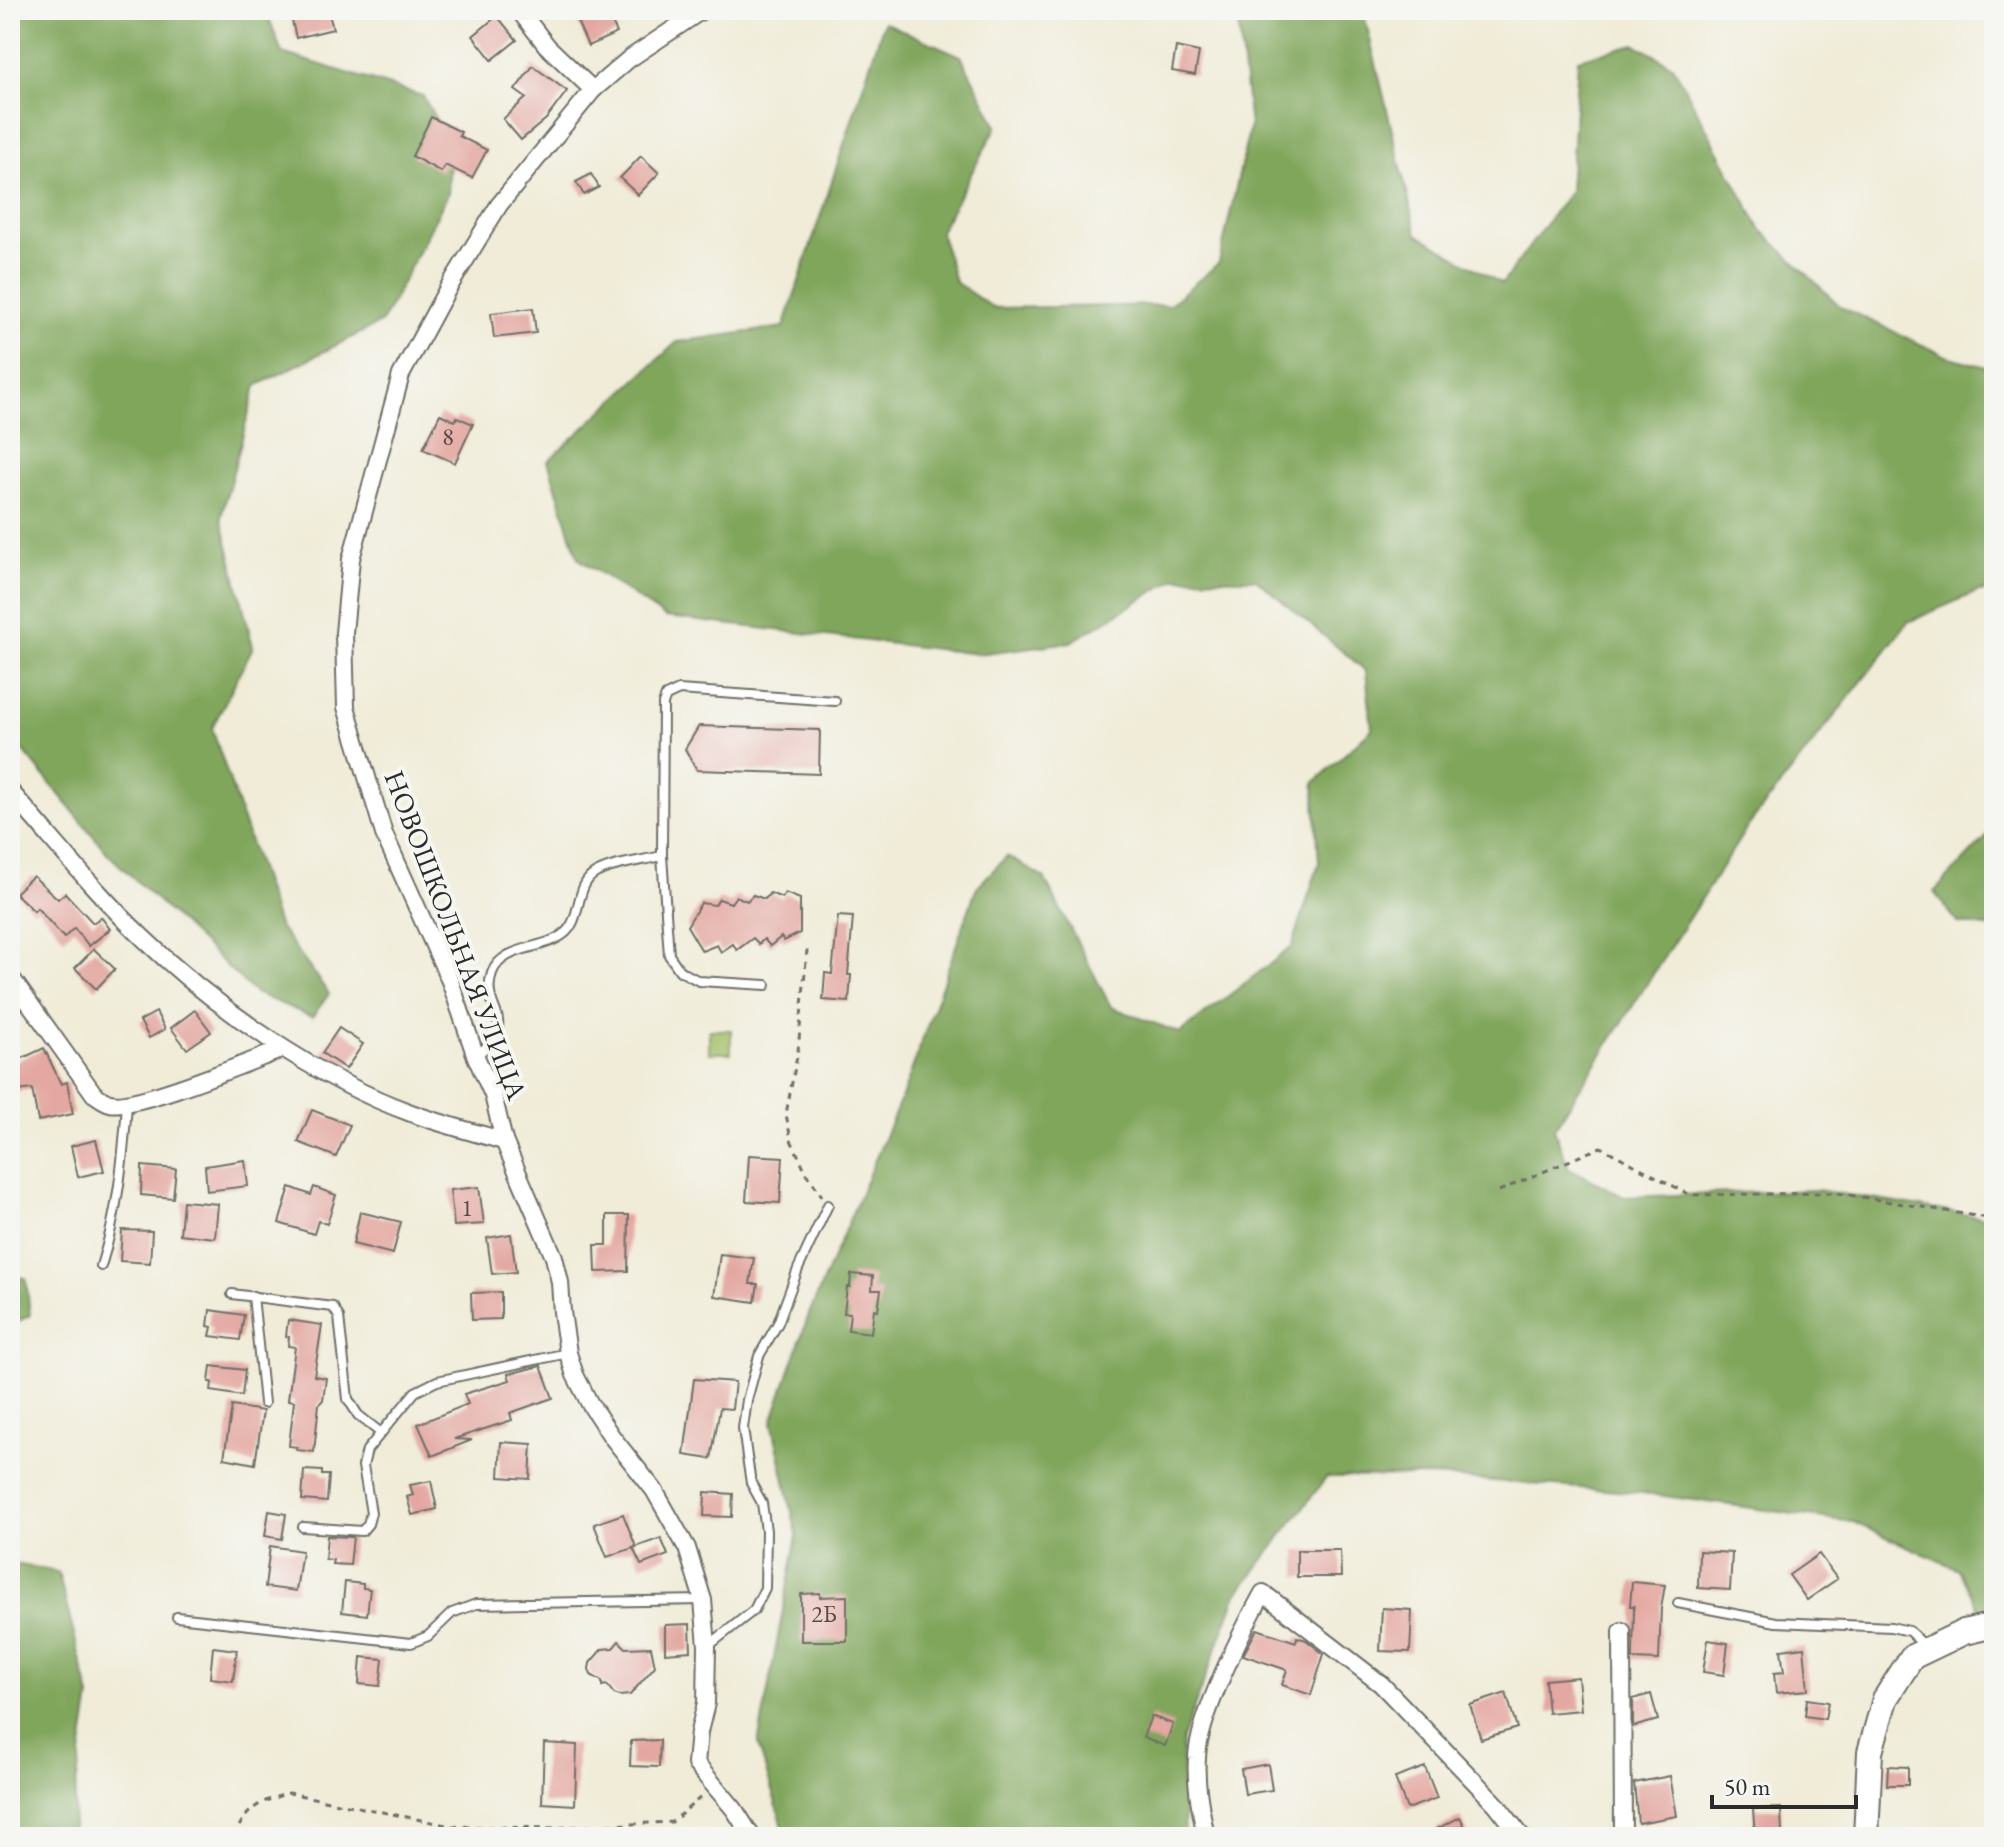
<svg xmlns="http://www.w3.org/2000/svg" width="2004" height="1847" font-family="'EB Garamond',serif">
  <rect width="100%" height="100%" fill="#f6f6f2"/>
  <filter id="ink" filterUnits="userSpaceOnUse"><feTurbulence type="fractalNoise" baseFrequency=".0125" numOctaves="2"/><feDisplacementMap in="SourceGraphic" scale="16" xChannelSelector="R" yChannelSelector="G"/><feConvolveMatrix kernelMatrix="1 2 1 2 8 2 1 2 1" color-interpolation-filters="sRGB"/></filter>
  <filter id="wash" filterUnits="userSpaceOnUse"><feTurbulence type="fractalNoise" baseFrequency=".006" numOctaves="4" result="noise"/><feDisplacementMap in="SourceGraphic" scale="32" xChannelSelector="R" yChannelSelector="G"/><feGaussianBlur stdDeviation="1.8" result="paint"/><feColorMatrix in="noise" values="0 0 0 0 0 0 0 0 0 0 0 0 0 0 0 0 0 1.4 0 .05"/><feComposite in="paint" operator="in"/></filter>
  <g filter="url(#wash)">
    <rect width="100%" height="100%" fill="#f0ecd8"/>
    <!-- green -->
    <rect fill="#a1bf66" stroke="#667548" stroke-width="2" x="709" y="1030" width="22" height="23"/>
    <!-- forest -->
    <g fill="#80a65b" stroke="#566843" stroke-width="2">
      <path d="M10,10H266L282,53L423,96L451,147L448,194L382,322L256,386L221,517L253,647L212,728L278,925L329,994L312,1017L255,993L109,855L21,748L10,714Z"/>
      <path d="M1237,10H1363L1417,234L1502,284L1570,191L1578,59L1635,44L1673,66L1760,229L1841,307L1946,356L1994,369V591L1977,592L1908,622L1746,829L1554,1129L1569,1168L1624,1197L1817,1190L1994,1219V1638L1958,1569L1853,1522L1642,1493L1431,1476L1327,1477L1237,1594L1182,1739L1185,1837H786L758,1744L797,1535L772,1422L809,1314L902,1097L977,887L1007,856L1044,878L1111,1007L1180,1033L1292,947L1319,863L1314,783L1372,729L1366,671L1256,579L1176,578L1071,642L978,654L665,617L578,558L548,461L677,342L784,327L884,22L961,56L997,126L940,231L955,282L993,308L1169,305L1219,263L1250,126Z"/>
      <path d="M1994,829V928L1958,923L1934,892Z"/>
      <path d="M10,1277L26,1278L30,1315L10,1326Z"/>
      <path d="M10,1563L58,1572L90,1697L76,1786L72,1837H10Z"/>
    </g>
    <g id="blocks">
      <!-- building -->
      <g fill="#e4a7a1">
        <path d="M298,10H328L333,29L296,38L290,12Z"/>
        <path d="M572,10H606L617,33L588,46Z"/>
        <path d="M497,16L517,40L492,60L473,36Z"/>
        <path d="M1176,47L1199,52L1195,75L1172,71Z"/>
        <path d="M533,66L567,91L546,119L521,140L503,119L526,98L515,90Z"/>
        <path d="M431,117L461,132L459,136L487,150L472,178L445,165L441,172L412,156Z"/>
        <path d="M641,156L659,173L638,195L620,178Z"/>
        <path d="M591,174L599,187L584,195L576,182Z"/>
        <path d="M533,308L536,333L494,338L491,313Z"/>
        <path d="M440,414L455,421L457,417L473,424L455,463L423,449Z"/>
        <path d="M699,726L820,730L819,774L697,770L685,749Z"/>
        <path d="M33,876L58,899L65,893L93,923L101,917L110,929L89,946L74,928L64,938L37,908L34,911L15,893Z"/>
        <path d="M770,893L782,898L785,893L800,899V933L784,941L781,937L770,946L764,939L759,944L753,938L737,950L733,944L721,952L717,945L702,951L687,926L701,903L715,905L719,899L731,903L736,896L747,901L753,895L765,899Z"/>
        <path d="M838,916L853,917L848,975H851L849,1002L823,1000L825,973L832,974Z"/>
        <path d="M94,949L115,969L96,989L75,968Z"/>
        <path d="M195,1010L211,1032L187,1049L171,1028Z"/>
        <path d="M156,1012L165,1029L149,1038L140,1021Z"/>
        <path d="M339,1028L363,1044L346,1069L322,1053Z"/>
        <path d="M44,1048L61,1084L67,1082L73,1114L38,1121L32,1089L10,1092V1064Z"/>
        <path d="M312,1110L350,1125L336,1157L298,1142Z"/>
        <path d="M96,1140L104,1171L78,1177L71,1146Z"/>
        <path d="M749,1155L783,1157L780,1203L746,1201Z"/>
        <path d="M245,1160L248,1186L207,1191L205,1166Z"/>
        <path d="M142,1166L176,1169L173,1198L141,1195Z"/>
        <path d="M290,1187L311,1195L314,1187L336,1195L327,1224L318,1221L314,1234L279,1223Z"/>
        <path d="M479,1187L484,1224L454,1226L450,1190Z"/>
        <path d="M183,1201L218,1204L215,1238L180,1234Z"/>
        <path d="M360,1212L401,1222L393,1254L353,1244Z"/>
        <path d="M607,1215H629L628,1271L596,1272L595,1245H607Z"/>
        <path d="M122,1230L152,1231L150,1263L120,1261Z"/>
        <path d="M511,1234L516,1272L492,1274L487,1238Z"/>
        <path d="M720,1254L754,1258L750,1284H758L755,1302L714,1296Z"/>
        <path d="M851,1274L873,1276L872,1290H881L878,1310L874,1309L871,1333L848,1330L850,1313H844L847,1287H850Z"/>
        <path d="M501,1292V1319L472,1320L471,1293Z"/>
        <path d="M210,1310L244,1315L240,1340L210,1336L212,1327L208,1326Z"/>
        <path d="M288,1320L322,1325L314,1376L326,1378L323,1400L319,1404L314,1452L296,1450L297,1447L289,1446L294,1401L288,1400L295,1347L288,1346L289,1337L286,1336Z"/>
        <path d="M211,1366L245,1370L242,1396L211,1391L212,1382H209Z"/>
        <path d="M541,1366L553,1398L510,1413L512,1420L454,1439L472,1440L432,1456L418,1424L468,1404L464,1394L510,1380L508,1374Z"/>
        <path d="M694,1379L735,1382L732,1409L720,1408L711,1459L684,1455Z"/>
        <path d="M232,1406L263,1411L255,1464L224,1458Z"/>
        <path d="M501,1442L532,1444L530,1479L499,1477Z"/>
        <path d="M304,1470L322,1471V1475H329L327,1502L302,1500Z"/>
        <path d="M431,1481L437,1509L412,1515L407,1497L413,1495L410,1485Z"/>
        <path d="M705,1492L733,1494L732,1517L704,1516Z"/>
        <path d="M269,1511L286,1514L282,1539L265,1536Z"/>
        <path d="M623,1514L636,1547L607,1557L594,1524Z"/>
        <path d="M327,1536L353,1537L350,1565L332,1564L333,1560L325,1559Z"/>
        <path d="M661,1538L668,1555L641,1565L633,1548Z"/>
        <path d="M270,1546L302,1551L296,1591L265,1587Z"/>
        <path d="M1297,1550H1340L1341,1577H1297Z"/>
        <path d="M1699,1551L1732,1553L1730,1590L1698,1588Z"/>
        <path d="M1819,1554L1837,1579L1807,1600L1789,1575Z"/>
        <path d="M345,1582L363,1584V1588L370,1589L367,1615L342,1612Z"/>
        <path d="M1632,1582L1665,1585L1661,1608L1659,1660L1633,1659L1634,1606H1630Z"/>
        <path d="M820,1593V1597L847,1596V1641H801V1594Z"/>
        <path d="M1382,1608L1412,1610L1410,1652L1380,1651Z"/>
        <path d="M690,1624L691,1651L665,1653V1625Z"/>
        <path d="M1257,1629L1296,1642L1297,1637L1306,1640L1324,1654L1311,1695L1282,1685L1287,1670L1243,1655Z"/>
        <path d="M1708,1640L1728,1643L1724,1675L1703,1672Z"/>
        <path d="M619,1641L626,1648L651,1647L655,1666L630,1695L619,1696L614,1694L607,1685L602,1686V1681L591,1675L589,1669L590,1663L602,1649L613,1648Z"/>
        <path d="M213,1647L237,1650L233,1681L210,1678Z"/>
        <path d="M1804,1647L1808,1690L1776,1693L1774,1673L1784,1672L1781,1650Z"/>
        <path d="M361,1657L383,1659L380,1686L359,1684Z"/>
        <path d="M1578,1677L1581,1710L1548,1713L1545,1680Z"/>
        <path d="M1506,1693L1517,1728L1481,1739L1470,1705Z"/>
        <path d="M1651,1694L1658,1720L1633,1727V1699Z"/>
        <path d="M1807,1699L1828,1702L1825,1719L1805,1716Z"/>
        <path d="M1151,1716L1173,1724L1165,1746L1143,1738Z"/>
        <path d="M660,1740L659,1767L630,1766L631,1741Z"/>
        <path d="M544,1743L577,1745L575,1805L542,1803Z"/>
        <path d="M1268,1764L1272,1790L1245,1794L1241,1769Z"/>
        <path d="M1888,1766L1908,1767V1785H1887Z"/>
        <path d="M1425,1767L1437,1798L1407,1809L1395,1778Z"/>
        <path d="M1670,1776L1677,1816L1638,1823L1634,1783Z"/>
        <path d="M1781,1808L1782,1836L1755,1837L1753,1809Z"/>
        <path d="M1460,1817L1470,1837H1421Z"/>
      </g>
    </g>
  </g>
  <g filter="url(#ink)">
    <use href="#blocks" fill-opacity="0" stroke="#706f68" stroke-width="2"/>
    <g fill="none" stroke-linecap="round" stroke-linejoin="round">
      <defs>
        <g id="lane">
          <path d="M662,856L663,704L666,696L679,690L835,701"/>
          <path d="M476,1056C523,1018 479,1011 492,973C503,944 545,951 566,932C582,917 575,884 596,873C615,863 642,861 662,856L669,955L680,971L699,981L766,985"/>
          <path d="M101,1266C118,1212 123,1160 127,1104"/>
          <path d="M232,1294L333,1307L339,1317L348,1399L358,1415L381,1433"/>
          <path d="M253,1296L264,1403"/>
          <path d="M303,1527L362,1531L368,1524L371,1513L363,1466L367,1450L415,1392L437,1381L568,1353"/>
          <path d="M1678,1603L1776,1622L1891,1627L1909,1631L1925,1646"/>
          <path d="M177,1617L411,1643L428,1636L452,1613L476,1604L703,1600"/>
          <path d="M708,1646L754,1610L765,1588L766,1531L762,1503L751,1483L747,1457L743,1428L747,1400L759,1356L778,1323L798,1269L828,1205"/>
        </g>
        <g id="street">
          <path d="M519,10L547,46L593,90"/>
          <path d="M702,10L629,59L593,90L499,205L447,290L401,375L351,559L344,633L346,707L384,834L450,981L476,1057L493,1095L504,1141L554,1257L560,1282L562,1312L568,1353L575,1375L590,1404L612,1437L654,1490L687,1548L703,1600L707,1646L706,1703L699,1732L696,1764L734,1809L752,1837"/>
          <path d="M10,791C53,839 94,891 141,936C213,1006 317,1079 411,1113C441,1124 473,1132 504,1141"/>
          <path d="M10,976L94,1094C99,1097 105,1102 110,1103C135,1110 253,1060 283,1049"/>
          <path d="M1622,1631L1623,1837"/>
          <path d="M1206,1837C1201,1811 1195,1784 1197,1758C1198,1718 1243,1629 1263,1593L1381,1684L1496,1804L1522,1837"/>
        </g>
        <path id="secondary" d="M1866,1837L1870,1752L1885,1699L1912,1657L1964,1632L1994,1625"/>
      </defs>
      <!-- lane casing -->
      <use href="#lane" stroke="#706f68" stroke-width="12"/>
      <!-- street casing -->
      <use href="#street" stroke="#706f68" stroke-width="20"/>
      <!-- secondary casing -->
      <use href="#secondary" stroke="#706f68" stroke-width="28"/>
      <!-- path -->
      <g stroke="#706f68" stroke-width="3" stroke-dasharray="6 6" stroke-linecap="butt">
        <path d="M807,950L798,1051L786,1114L791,1140L807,1174L822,1196"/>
        <path d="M1499,1191L1601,1147L1690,1195L1837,1193L1994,1219"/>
        <path d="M234,1837C247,1807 259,1802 289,1793L451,1826L548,1828L672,1822L702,1796"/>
      </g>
      <!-- lane -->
      <use href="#lane" stroke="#fff" stroke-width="8"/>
      <!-- street -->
      <use href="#street" stroke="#fff" stroke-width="16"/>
      <!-- secondary -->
      <use href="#secondary" stroke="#fff" stroke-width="24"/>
    </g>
  </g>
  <g text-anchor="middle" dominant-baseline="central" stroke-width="8" stroke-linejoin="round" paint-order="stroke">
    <!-- number labels -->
    <g font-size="24" fill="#594a48">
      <text x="448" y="436">8</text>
      <text x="467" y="1207">1</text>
      <text x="824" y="1613">2Б</text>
    </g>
    <!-- street labels -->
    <g font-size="28" fill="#2b2b2b" stroke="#f6f6f2">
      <text transform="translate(456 935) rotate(69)">НОВОШКОЛЬНАЯ УЛИЦА</text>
    </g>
  </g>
  <!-- margin -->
  <rect width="2004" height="1847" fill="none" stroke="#f6f6f2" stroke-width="40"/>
  <!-- scale -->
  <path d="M1712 1795v12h144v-12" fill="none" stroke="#2b2b2b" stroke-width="4"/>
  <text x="1724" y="1795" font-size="24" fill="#2b2b2b" stroke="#f6f6f2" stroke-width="6" paint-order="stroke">50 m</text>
</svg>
